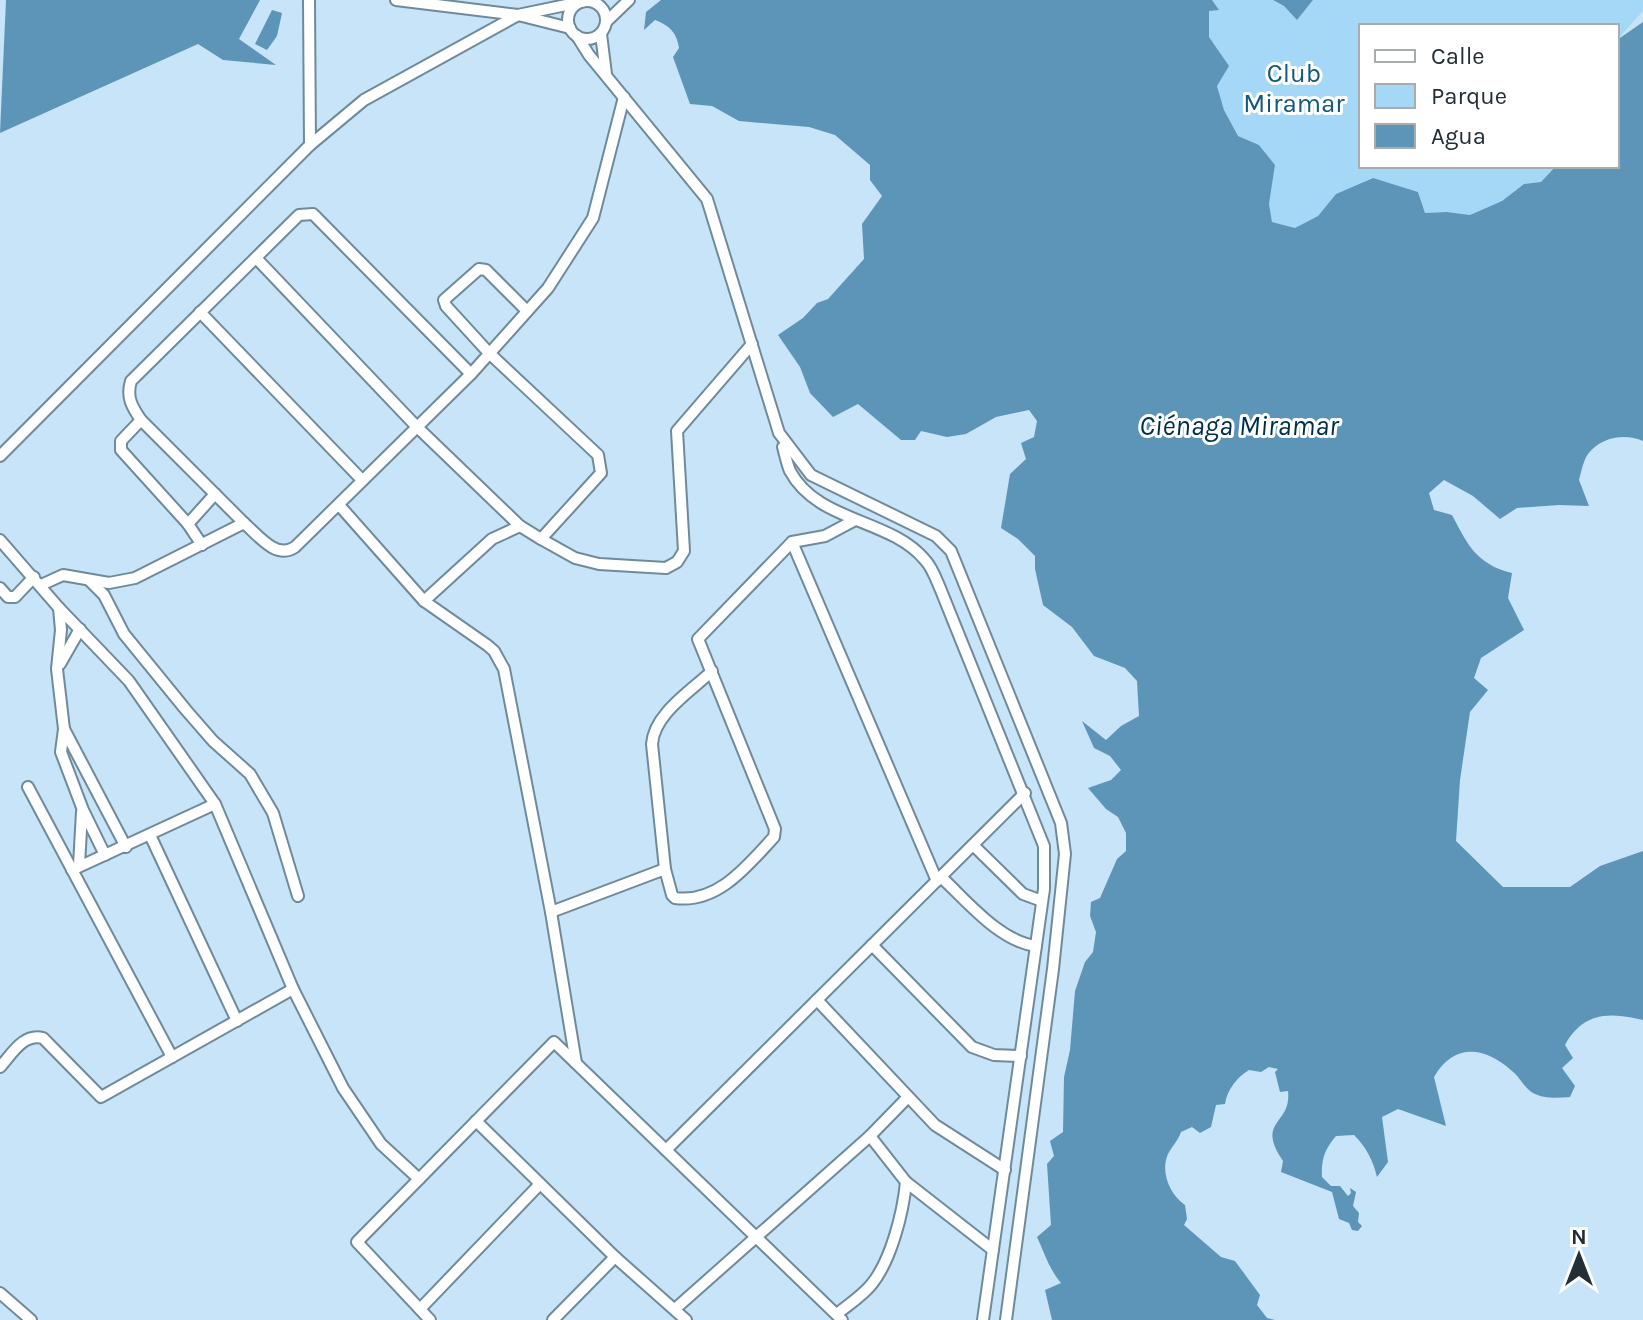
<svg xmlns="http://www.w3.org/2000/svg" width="1643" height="1320" font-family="Karla,sans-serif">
  <rect width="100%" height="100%" fill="#c7e4f8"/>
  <!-- green -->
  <path fill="#a5d7f7" d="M1212,0H1273L1284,6L1297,20L1313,0H1643V11L1617,40V26H1361V166H1556L1541,182L1524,184L1502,201L1470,215L1447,212L1425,213L1418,192L1372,178L1336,194L1318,216L1296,228L1272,222L1269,204L1275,165L1259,145L1238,136L1224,110L1217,86L1228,66L1209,37L1208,11L1218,10Z"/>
  <!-- water -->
  <g fill="#5d95b8">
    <path d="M6,0H260L239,39L276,65L223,60L198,44L0,133Z"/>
    <path d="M661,0H1212L1219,10L1209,11V37L1229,66L1217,86L1224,110L1238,136L1259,145L1275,165L1269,204L1272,222L1295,228L1318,216L1336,194L1373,178L1418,192L1425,213L1447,212L1470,215L1502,201L1524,184L1541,182L1556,166H1617V40L1643,22V441C1625,433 1601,437 1588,454C1583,461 1581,473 1579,480L1589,506L1559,505L1517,508L1500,519L1473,496L1444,480L1429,493L1434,510L1452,515C1468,545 1476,564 1512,573L1508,598L1524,630L1481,658L1474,678L1488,690L1470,712L1460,780L1456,841L1503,887H1570L1600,866L1643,851V1020C1609,1012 1583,1012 1565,1045L1573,1058L1562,1068L1575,1086L1570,1097C1558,1098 1544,1099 1533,1093C1524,1088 1520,1077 1512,1071C1484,1046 1454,1043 1434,1077L1446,1126L1398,1109L1382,1117L1388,1162L1377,1177C1373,1160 1366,1147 1354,1135L1336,1136C1325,1149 1321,1159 1322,1177L1331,1186H1340L1348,1196L1351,1193L1350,1188L1356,1192L1353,1206L1359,1213L1358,1222L1362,1226L1358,1231L1352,1230L1349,1223L1339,1219L1332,1192L1281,1172L1283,1161C1255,1120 1292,1125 1288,1091L1280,1092L1275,1072L1278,1069L1269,1067L1261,1072L1249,1070C1237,1077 1227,1090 1225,1104L1216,1105L1211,1127L1200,1133L1192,1127L1181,1132C1178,1141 1172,1146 1168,1154C1160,1172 1170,1195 1185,1205L1187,1219L1184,1225L1221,1257L1235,1261L1260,1295L1257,1305L1267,1318L1275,1320H1052L1045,1290L1061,1283C1049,1269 1045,1254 1037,1237L1051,1225L1047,1164L1054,1156L1050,1141L1063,1132L1064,1077L1070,1050L1075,991L1085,962L1093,952L1096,932L1090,916L1091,902L1100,898L1117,859L1126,851V833L1118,817L1106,809L1088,788L1111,780L1121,770L1110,756L1094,748L1082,721L1106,740L1121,726L1139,716L1137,681L1125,668L1094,656L1072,627L1043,605L1035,569V556L1018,539L1001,528L1010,474L1026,459L1021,443L1034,437L1037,421L1029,410L996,417L966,434L947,437L921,431L915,440H901L858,404L833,417L810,393L800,367L778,335L803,318L817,303L828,299L864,259L862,224L882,196L870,180V165L835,135L809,127L739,121L712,106L690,104L673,57L679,48C677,33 669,25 655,20L644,30L646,12Z"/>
    <path d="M1273,0H1313L1297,20L1284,6Z"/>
    <path d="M272,10L282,13L277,36L267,50L255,44Z"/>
  </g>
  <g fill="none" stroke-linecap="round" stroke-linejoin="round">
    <defs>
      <g id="street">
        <path d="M309,0L310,145"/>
        <path d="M396,0L518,15L570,28"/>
        <circle cx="587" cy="20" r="19"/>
        <path d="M606,22L629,0"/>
        <path d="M601,34L606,74"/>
        <path d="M577,36L589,55L707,199L779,433L811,475L936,536L951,551L1061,823L1065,854L1053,969L1006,1320"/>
        <path d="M257,259L416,426L520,526L541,539L601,473L598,455L489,353L446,306L444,300L479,269L486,270L527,311"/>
        <path d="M200,312L362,480"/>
        <path d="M141,420L121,441V450L188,524L202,545"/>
        <path d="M783,447C785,454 787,464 790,471C818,523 890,518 925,560C932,567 936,579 940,588L1044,846V889L983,1320"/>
        <path d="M0,456L310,145L364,100L518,15L590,0"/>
        <path d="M339,505L424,601"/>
        <path d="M244,523L141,420C132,407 126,397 131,381L299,215L313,214L471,374"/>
        <path d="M188,524L215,494"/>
        <path d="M520,526L492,539L424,601L487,645L494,651L504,669L551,912"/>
        <path d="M541,539L575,558L599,564L666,568L677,562L684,551L677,431L752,344"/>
        <path d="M0,540L59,608L129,681L215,804L293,989L343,1088L381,1144L419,1179"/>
        <path d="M792,542L937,881"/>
        <path d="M89,580L104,595L124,634L186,710L213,741L250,774L273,813L298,896"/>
        <path d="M41,585L63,575L109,583L135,578L244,523C258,535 276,560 295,547L471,374L548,288L593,218L624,97"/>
        <path d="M0,588L8,597H15L34,577"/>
        <path d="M59,608L61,630L57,669L64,729L61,752L83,810L105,855"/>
        <path d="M60,664L80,629"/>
        <path d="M64,729L126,847"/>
        <path d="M28,787L172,1057"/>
        <path d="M150,835L237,1021"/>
        <path d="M973,845L1023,894L1042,901"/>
        <path d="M79,865L82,812"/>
        <path d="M665,869L652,744C654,714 691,691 712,671"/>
        <path d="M72,870L215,804"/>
        <path d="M941,877C967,901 999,941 1036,946"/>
        <path d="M872,945L972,1047L994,1055L1021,1056"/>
        <path d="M817,1000L935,1125L1005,1170"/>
        <path d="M576,1063L551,912L665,869L672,895L675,898C718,904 748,865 774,837L775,829L698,639L792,542L825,536L855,520"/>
        <path d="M0,1067C12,1054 23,1033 43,1038L101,1097L293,989"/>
        <path d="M476,1121L615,1257L686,1320"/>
        <path d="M666,1150L1025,793"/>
        <path d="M906,1182L993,1250"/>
        <path d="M0,1293L31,1320"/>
        <path d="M420,1309L540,1184"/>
        <path d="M675,1309L870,1136L908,1097"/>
        <path d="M837,1314C848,1305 862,1296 871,1285C891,1261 903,1213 906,1182L870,1136"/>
        <path d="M430,1320L357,1242L554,1042L842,1320"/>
        <path d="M553,1320L615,1257"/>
      </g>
    </defs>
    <!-- street casing -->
    <use href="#street" stroke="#6f8a9b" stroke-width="14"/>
    <!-- street -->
    <use href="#street" stroke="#fff" stroke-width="10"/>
  </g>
  <g text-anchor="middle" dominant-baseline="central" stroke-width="6" stroke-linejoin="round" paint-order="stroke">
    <!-- park labels -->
    <g font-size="26" fill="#14587c" stroke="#fff">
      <text x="1294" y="73">Club<tspan x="1294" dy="30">Miramar</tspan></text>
    </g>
    <!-- water labels -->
    <g font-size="28" font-style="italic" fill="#003048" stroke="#fff">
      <text x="1239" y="425">Ciénaga Miramar</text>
    </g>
  </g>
  <!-- legend -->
  <rect x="1359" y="24" width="260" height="144" fill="#ffffff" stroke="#a7acaf" stroke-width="2"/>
  <rect x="1375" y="50" width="40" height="12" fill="#ffffff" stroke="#a7acaf" stroke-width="2"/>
  <text x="1431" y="64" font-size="24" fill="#232f36">Calle</text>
  <rect x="1375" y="84" width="40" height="24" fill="#a5d7f7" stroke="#a7acaf" stroke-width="2"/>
  <text x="1431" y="104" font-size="24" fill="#232f36">Parque</text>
  <rect x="1375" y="124" width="40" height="24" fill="#5d95b8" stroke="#a7acaf" stroke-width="2"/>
  <text x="1431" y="144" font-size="24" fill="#232f36">Agua</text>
  <!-- north arrow -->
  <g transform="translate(1579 1256)" stroke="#ffffff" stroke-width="6" paint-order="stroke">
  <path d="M0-6L14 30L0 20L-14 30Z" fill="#232f36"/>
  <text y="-12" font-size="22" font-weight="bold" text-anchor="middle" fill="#232f36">N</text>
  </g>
</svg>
